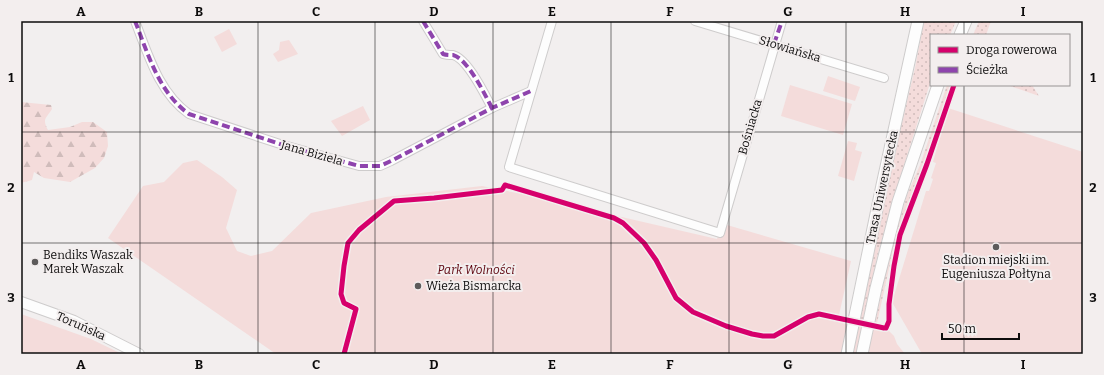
<svg xmlns="http://www.w3.org/2000/svg" width="1104" height="375" font-family="Bitter,serif">
  <defs>
    <pattern id="grass-dots" width="8" height="8" patternUnits="userSpaceOnUse"><rect width="8" height="8" fill="#f4dcdb"/><path d="M2 2h.1M6 6h.1" fill="none" stroke="#d0bcbb" stroke-width="1.8" stroke-linecap="round"/></pattern>
    <pattern id="forest-firs" width="22" height="20" patternUnits="userSpaceOnUse"><rect width="22" height="20" fill="#f4dcdb"/><path d="M5 1l3.5 6h-7zM16 11l3.5 6h-7z" fill="#d0bcbb"/></pattern>
  </defs>
  <rect width="100%" height="100%" fill="#f2efef"/>
  <!-- grass -->
  <g fill="url(#grass-dots)">
    <path d="M924,21H956L950,35H931V80L893,200L878,253L856,354H853L891,169L915,68Z"/>
    <path d="M979,21H991L986,35H973Z"/>
    <path d="M947,85H952L945,103L943,106L925,161L896,237L877,323L875,322L893,240L907,195L920,165Z"/>
    <path d="M1010,85H1032L1039,96L1010,86Z"/>
  </g>
  <!-- forest -->
  <path fill="url(#forest-firs)" d="M21,102L51,105L52,109C46,119 42,118 48,130L70,127L82,122H93L107,132L108,146L104,158L95,168L70,182L44,178L34,172L32,180L21,183Z"/>
  <!-- park -->
  <g fill="#f4dcdb">
    <path d="M229,29L237,44L222,52L214,37Z"/>
    <path d="M289,40L298,54L278,62L273,54L279,50L280,42Z"/>
    <path d="M828,76L860,87L855,101L823,91Z"/>
    <path d="M790,85L852,104L843,135L781,116Z"/>
    <path d="M363,106L370,120L342,136L331,121Z"/>
    <path d="M948,108L1083,152V354H922L892,302L926,191H929L933,179L931,178L936,163L933,162Z"/>
    <path d="M848,141L857,143L855,150L862,152L854,181L838,176Z"/>
    <path d="M197,160L222,177L237,190L226,228L237,251L251,256L272,251L311,213L386,197L482,186L522,194L717,239L722,225H727L851,261L839,315L824,312L823,315L886,328L894,336L897,344L905,354H276L108,238L143,186L164,182L183,163Z"/>
    <path d="M21,314L91,339L122,354H21Z"/>
  </g>
  <g fill="none" stroke-linecap="round" stroke-linejoin="round">
    <defs>
      <g id="minor">
        <path d="M135,21C148,54 159,93 189,114L280,144L359,166H380L391,161L492,108L531,91"/>
        <path d="M423,21L443,54C446,55 450,55 453,55C468,59 485,95 492,108"/>
        <path d="M552,21L509,167L720,233L782,21"/>
        <path d="M695,21L884,78"/>
      </g>
      <path id="tertiary" d="M21,302L74,321L139,354"/>
      <g id="secondary">
        <path d="M960,35L966,21"/>
        <path d="M847,354L882,185L918,21"/>
        <path d="M862,354L876,288L898,202L938,85"/>
      </g>
    </defs>
    <!-- minor casing -->
    <use href="#minor" stroke="#cecccc" stroke-width="10"/>
    <!-- tertiary casing -->
    <use href="#tertiary" stroke="#cecccc" stroke-width="12"/>
    <!-- secondary casing -->
    <use href="#secondary" stroke="#cecccc" stroke-width="13"/>
    <!-- minor -->
    <use href="#minor" stroke="#fdfdfd" stroke-width="8"/>
    <!-- tertiary -->
    <use href="#tertiary" stroke="#fdfdfd" stroke-width="10"/>
    <!-- secondary -->
    <use href="#secondary" stroke="#fdfdfd" stroke-width="11"/>
    <!-- quiet -->
    <g stroke="#8e44ad" stroke-width="4" stroke-dasharray="8 4" stroke-linecap="butt">
      <path d="M135,21C148,54 159,93 189,114L280,144L359,166H380L391,161L492,108L531,91"/>
      <path d="M423,21L443,54C446,55 450,55 453,55C468,59 485,95 492,108"/>
      <path d="M774,44L782,21"/>
    </g>
    <defs>
      <g id="cycleway">
        <path d="M886,328L889,321V304L894,266L900,235L927,164L954,85"/>
        <path d="M344,354L356,309L344,303L341,294L344,266L348,243L359,230L394,201L434,198L502,190L505,185L614,218L623,223L644,243L656,260L676,298L693,312L726,326L752,334L763,336H774L808,317L819,314L884,328"/>
      </g>
    </defs>
    <!-- cycleway casing -->
    <use href="#cycleway" stroke="#f3eeee" stroke-width="8"/>
    <!-- cycleway -->
    <use href="#cycleway" stroke="#d6006c" stroke-width="5"/>
  </g>
  <!-- grid -->
  <path fill="none" stroke="#0d0c0c" stroke-width="1" stroke-opacity="0.55" d="M140,21V354M258,21V354M375,21V354M493,21V354M611,21V354M729,21V354M846,21V354M964,21V35M964,85V354M21,132H1083M21,243H1083"/>
  <!-- markers -->
  <g fill="#5d5b5b" stroke="#f3eeee" stroke-width="1.5">
    <circle cx="996" cy="247" r="4"/>
    <circle cx="35" cy="262" r="4"/>
    <circle cx="418" cy="286" r="4"/>
  </g>
  <g text-anchor="middle" dominant-baseline="central" stroke-width="4" stroke-linejoin="round" paint-order="stroke">
    <!-- street labels -->
    <g font-size="12" fill="#0d0c0c" stroke="#f3eeee">
      <text transform="translate(790 49) rotate(17)">Słowiańska</text>
      <text transform="translate(750 127) rotate(-74)">Bośniacka</text>
      <text transform="translate(312 153) rotate(16)">Jana Biziela</text>
      <text transform="translate(882 187) rotate(-78)">Trasa Uniwersytecka</text>
      <text transform="translate(81 326) rotate(24)">Toruńska</text>
    </g>
    <!-- poi labels -->
    <g font-size="12" fill="#0d0c0c" stroke="#f3eeee" text-anchor="start">
      <text x="43" y="255">Bendiks Waszak<tspan x="43" dy="14">Marek Waszak</tspan></text>
      <text x="996" y="260" text-anchor="middle">Stadion miejski im.<tspan x="996" dy="14">Eugeniusza Połtyna</tspan></text>
      <text x="426" y="286">Wieża Bismarcka</text>
    </g>
    <!-- park labels -->
    <g font-size="12" font-style="italic" fill="#5d030d" stroke="#f3eeee">
      <text x="476" y="270">Park Wolności</text>
    </g>
  </g>
  <!-- border -->
  <rect width="1104" height="375" fill="none" stroke="#f3eeee" stroke-width="44"/>
  <!-- legend -->
  <rect x="930" y="34" width="140" height="52" fill="#f3eeee" stroke="#979494"/>
  <rect x="938" y="47" width="20" height="6" fill="#d6006c" stroke="#979494"/>
  <text x="966" y="54" font-size="12" fill="#0d0c0c">Droga rowerowa</text>
  <rect x="938" y="67" width="20" height="6" fill="#8e44ad" stroke="#979494"/>
  <text x="966" y="74" font-size="12" fill="#0d0c0c">Ścieżka</text>
  <!-- scale -->
  <path d="M942 333v6h77v-6" fill="none" stroke="#0d0c0c" stroke-width="2"/>
  <text x="948" y="333" font-size="12" fill="#0d0c0c" stroke="#f3eeee" stroke-width="3" paint-order="stroke">50 m</text>
  <rect x="22" y="22" width="1060" height="331" fill="none" stroke="#0d0c0c" stroke-width="1.5"/>
  <g font-size="13" text-anchor="middle" font-weight="bold" fill="#0d0c0c">
    <text x="81" y="16">A</text>
    <text x="199" y="16">B</text>
    <text x="316" y="16">C</text>
    <text x="434" y="16">D</text>
    <text x="552" y="16">E</text>
    <text x="670" y="16">F</text>
    <text x="788" y="16">G</text>
    <text x="905" y="16">H</text>
    <text x="1023" y="16">I</text>
    <text x="11" y="82">1</text>
    <text x="1093" y="82">1</text>
    <text x="11" y="192">2</text>
    <text x="1093" y="192">2</text>
    <text x="11" y="302">3</text>
    <text x="1093" y="302">3</text>
    <text x="81" y="369">A</text>
    <text x="199" y="369">B</text>
    <text x="316" y="369">C</text>
    <text x="434" y="369">D</text>
    <text x="552" y="369">E</text>
    <text x="670" y="369">F</text>
    <text x="788" y="369">G</text>
    <text x="905" y="369">H</text>
    <text x="1023" y="369">I</text>
  </g>
</svg>
